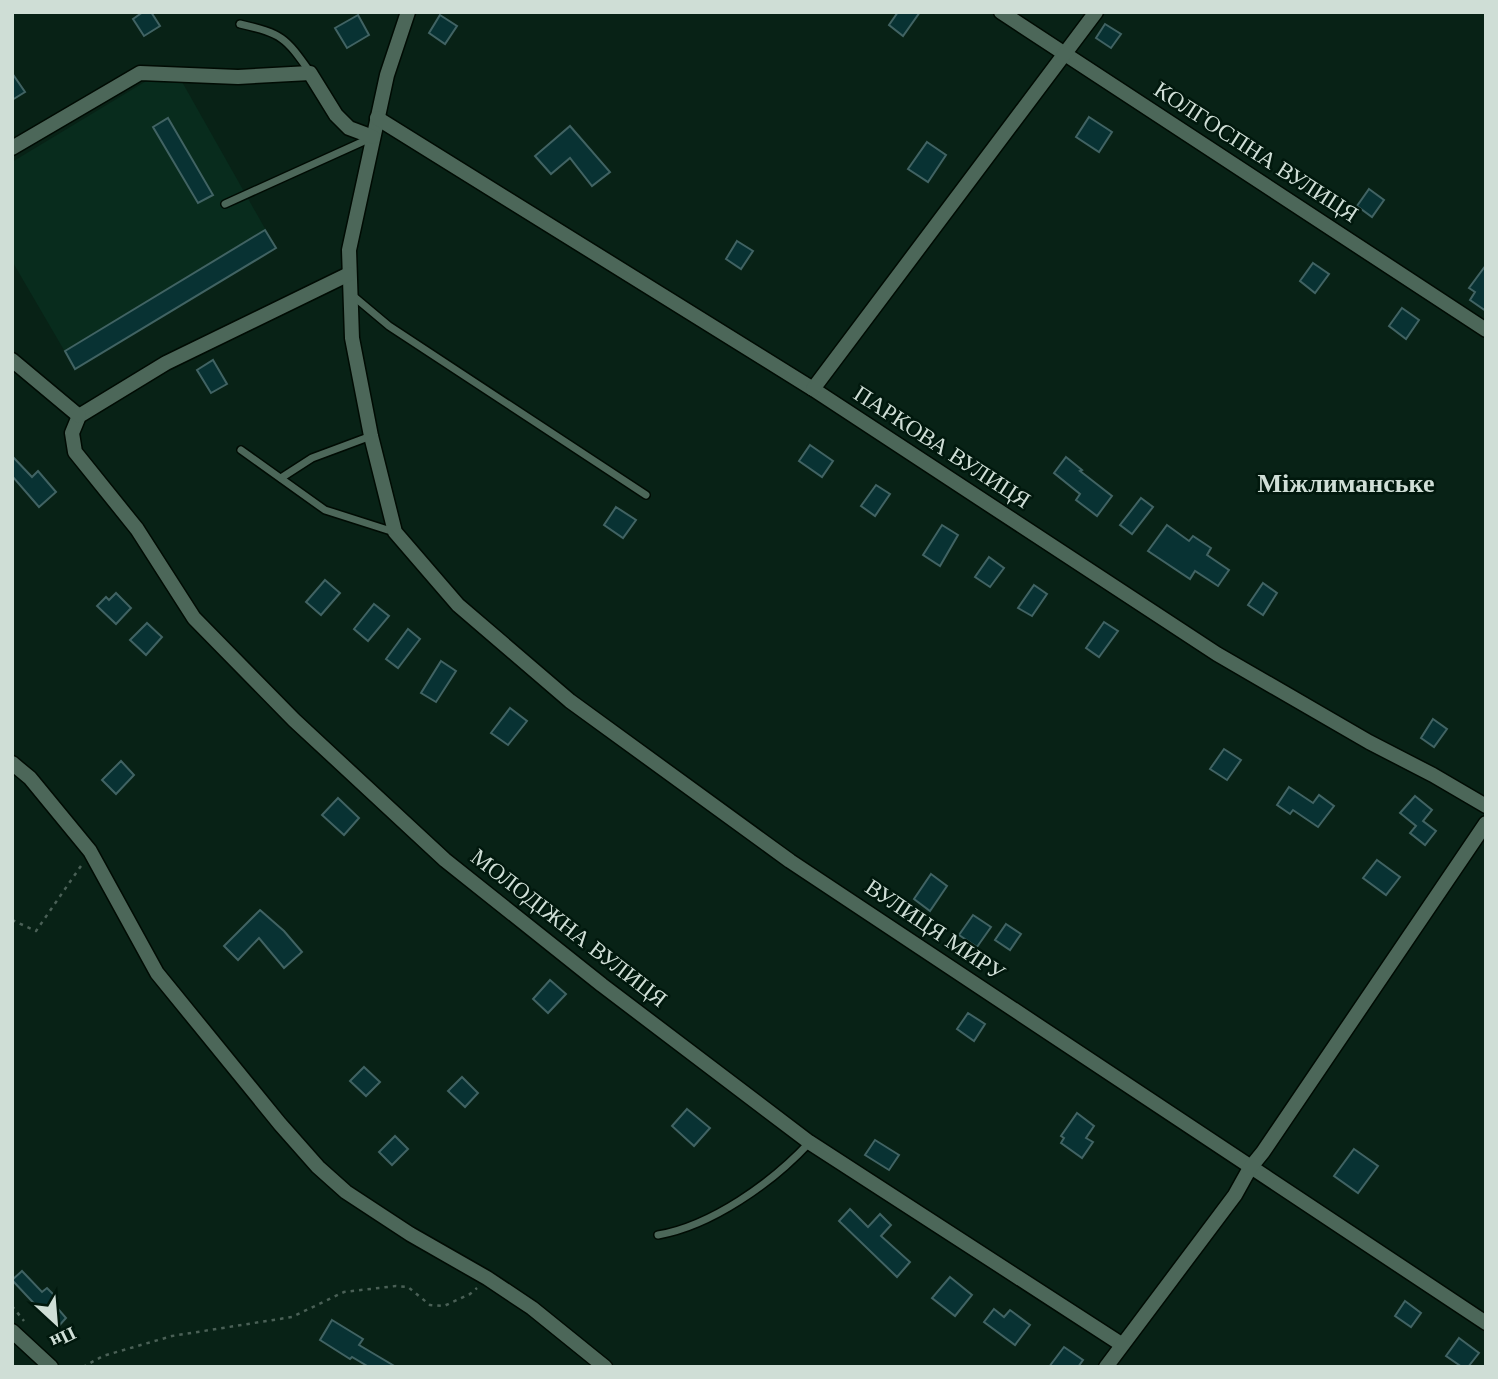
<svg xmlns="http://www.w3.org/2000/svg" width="1498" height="1379" font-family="'Times New Roman',serif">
  <rect width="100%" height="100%" fill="#082216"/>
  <!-- built -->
  <path fill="#082c1d" d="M148,80H181L276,248L75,369L12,261V162Z"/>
  <!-- building -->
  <g fill="#083233" stroke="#416363" stroke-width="2">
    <path d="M143,12H151L160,26L144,36L133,19Z"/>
    <path d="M898,12H920L903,36L889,25Z"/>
    <path d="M358,15L369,35L347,48L335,28Z"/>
    <path d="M440,15L457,26L445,44L429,33Z"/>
    <path d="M1105,24L1121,34L1111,48L1096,38Z"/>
    <path d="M12,73L25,92L12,100Z"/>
    <path d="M1089,117L1112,132L1099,152L1076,137Z"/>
    <path d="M168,118L213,195L198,203L153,127Z"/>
    <path d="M570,126L610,172L592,186L570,158L551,174L535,156Z"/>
    <path d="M927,142L946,155L928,182L908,169Z"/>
    <path d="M1369,189L1384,200L1372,217L1357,206Z"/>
    <path d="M265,230L276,248L75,369L65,351Z"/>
    <path d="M737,241L753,251L741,269L726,259Z"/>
    <path d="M1313,263L1329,274L1315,293L1300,281Z"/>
    <path d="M1486,265V311L1470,300L1475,292L1469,288Z"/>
    <path d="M1402,308L1419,320L1406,339L1389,326Z"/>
    <path d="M213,360L227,384L211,393L197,370Z"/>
    <path d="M810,445L833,461L822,477L799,461Z"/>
    <path d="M12,456L32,477L38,471L56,492L39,507L12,476Z"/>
    <path d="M1066,457L1082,470L1080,471L1112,496L1097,516L1076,500L1080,494L1054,473Z"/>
    <path d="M876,485L890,494L875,516L861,506Z"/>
    <path d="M1141,498L1153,507L1132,534L1120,525Z"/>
    <path d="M616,507L636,520L623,538L604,525Z"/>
    <path d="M942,525L958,535L940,566L923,555Z"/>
    <path d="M1167,525L1189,541L1193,536L1211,548L1207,555L1229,570L1218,586L1195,571L1190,579L1148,551Z"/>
    <path d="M989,557L1004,568L990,587L975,577Z"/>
    <path d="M325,580L340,593L321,615L306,602Z"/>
    <path d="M1263,583L1277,593L1263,615L1248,605Z"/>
    <path d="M1034,585L1047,594L1032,616L1018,608Z"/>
    <path d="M116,593L131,608L116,624L97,606L106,597L109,600Z"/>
    <path d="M374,604L389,616L368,641L354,629Z"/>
    <path d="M1104,622L1118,631L1099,657L1086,648Z"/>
    <path d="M147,623L162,637L146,655L130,640Z"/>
    <path d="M408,629L420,639L398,668L386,659Z"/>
    <path d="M441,661L456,671L436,702L421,693Z"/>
    <path d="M510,708L527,721L508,745L491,733Z"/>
    <path d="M1433,719L1447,729L1434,747L1421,738Z"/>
    <path d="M1224,749L1241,760L1227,780L1210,769Z"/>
    <path d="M121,761L134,775L116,794L102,780Z"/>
    <path d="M1289,787L1313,803L1319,795L1334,806L1318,827L1293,810L1290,814L1277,805Z"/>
    <path d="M1415,796L1432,810L1423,821L1436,831L1425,845L1410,833L1416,826L1400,813Z"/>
    <path d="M338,798L359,818L344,835L322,815Z"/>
    <path d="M1377,860L1400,877L1386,895L1363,878Z"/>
    <path d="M931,874L947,886L930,911L914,899Z"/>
    <path d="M260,910L284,931L302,952L284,968L259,938L238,960L224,946Z"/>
    <path d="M973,915L991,927L977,947L959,935Z"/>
    <path d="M1006,924L1021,934L1010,950L995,940Z"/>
    <path d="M550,980L566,994L548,1013L533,999Z"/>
    <path d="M968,1013L985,1024L974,1041L957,1029Z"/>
    <path d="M364,1067L380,1082L366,1096L350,1081Z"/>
    <path d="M462,1077L478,1093L465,1107L448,1091Z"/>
    <path d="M687,1109L710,1128L694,1146L672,1126Z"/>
    <path d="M1077,1113L1094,1126L1086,1138L1093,1142L1082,1158L1061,1143L1064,1138L1061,1136Z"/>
    <path d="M395,1136L408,1149L392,1165L379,1152Z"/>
    <path d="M875,1140L899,1155L889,1170L865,1155Z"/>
    <path d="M1354,1149L1378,1166L1358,1193L1334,1176Z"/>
    <path d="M850,1209L868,1227L880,1214L891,1225L881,1236L910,1262L897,1277L839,1221Z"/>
    <path d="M22,1271L42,1292L47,1288L57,1298L52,1302L66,1318L57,1328L12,1280Z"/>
    <path d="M950,1277L972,1295L955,1316L932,1298Z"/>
    <path d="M1405,1301L1421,1313L1411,1327L1395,1316Z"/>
    <path d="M994,1309L1004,1317L1010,1310L1030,1325L1015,1345L984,1322Z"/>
    <path d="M332,1320L363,1339L359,1345L396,1367H369L352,1357L350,1359L320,1340Z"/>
    <path d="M1459,1338L1479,1353L1468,1367H1462L1446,1356Z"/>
    <path d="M1064,1347L1083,1360L1078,1367H1049Z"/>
  </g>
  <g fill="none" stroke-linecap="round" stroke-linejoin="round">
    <defs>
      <g id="service">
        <path d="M240,24C283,34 285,37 310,72"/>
        <path d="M225,204L373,137"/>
        <path d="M352,295L389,326L646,495"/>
        <path d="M241,450L325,510L394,532"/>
        <path d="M281,478L312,458L371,436"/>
        <path d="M658,1235C711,1226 772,1183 809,1143"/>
      </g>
      <g id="minor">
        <path d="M408,12L387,75L349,250L352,338L371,436L395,532L458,605L570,701L790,861L1486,1323"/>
        <path d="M1001,12L1486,330"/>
        <path d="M377,118L813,389L1217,654L1369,742L1433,775L1486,806"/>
        <path d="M12,148L140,73L238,77L310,73L336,115L349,128L373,137"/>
        <path d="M349,274L166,363L79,416L72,433L75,452L137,529L194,618L294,720L445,860L602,985L809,1142L1121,1344"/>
        <path d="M12,360L79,416"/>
        <path d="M813,389L1096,12"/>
        <path d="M12,763L30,778L90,851L157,973L280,1124L318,1167L346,1192L410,1234L487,1278L532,1308L605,1367"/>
        <path d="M12,1331L51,1367"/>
        <path d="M1106,1367L1235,1195L1250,1168L1263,1152L1486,823"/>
      </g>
    </defs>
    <!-- service casing -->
    <use href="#service" stroke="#000b03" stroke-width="10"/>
    <!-- minor casing -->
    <use href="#minor" stroke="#000b03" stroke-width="17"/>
    <!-- path -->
    <g stroke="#4a6056" stroke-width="2.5" stroke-dasharray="3.5 5" stroke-linecap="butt">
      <path d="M12,920L36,931L83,863"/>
      <path d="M12,1306L24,1321"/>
      <path d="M83,1367L103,1356L172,1336L292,1317L344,1292L396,1286L408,1287L430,1305L444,1306L470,1294L477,1288"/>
    </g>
    <!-- service -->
    <use href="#service" stroke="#4c6759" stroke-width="7"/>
    <!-- minor -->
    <use href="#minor" stroke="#4c6759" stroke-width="14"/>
  </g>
  <g text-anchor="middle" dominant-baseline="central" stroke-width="5" stroke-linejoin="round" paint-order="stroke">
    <!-- street labels -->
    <g font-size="23" fill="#cfded6" stroke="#01180d">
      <text transform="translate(1256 152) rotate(33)">КОЛГОСПНА ВУЛИЦЯ</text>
      <text transform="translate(942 447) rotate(33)">ПАРКОВА ВУЛИЦЯ</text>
      <text transform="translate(569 928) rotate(38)">МОЛОДІЖНА ВУЛИЦЯ</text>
      <text transform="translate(935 930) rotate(34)">ВУЛИЦЯ МИРУ</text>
    </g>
    <!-- quarter labels -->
    <g font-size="26" font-weight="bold" fill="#cfded6" stroke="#01180d">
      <text x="1346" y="483">Міжлиманське</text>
    </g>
  </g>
  <!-- border -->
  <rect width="1498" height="1379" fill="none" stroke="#cfded6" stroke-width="28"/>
  <!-- north arrow -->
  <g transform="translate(56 1323) rotate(154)" stroke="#01180d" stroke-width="5" paint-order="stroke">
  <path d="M0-5L12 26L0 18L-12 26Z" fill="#cfded6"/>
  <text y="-10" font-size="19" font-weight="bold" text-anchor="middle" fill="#cfded6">Пн</text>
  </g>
</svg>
